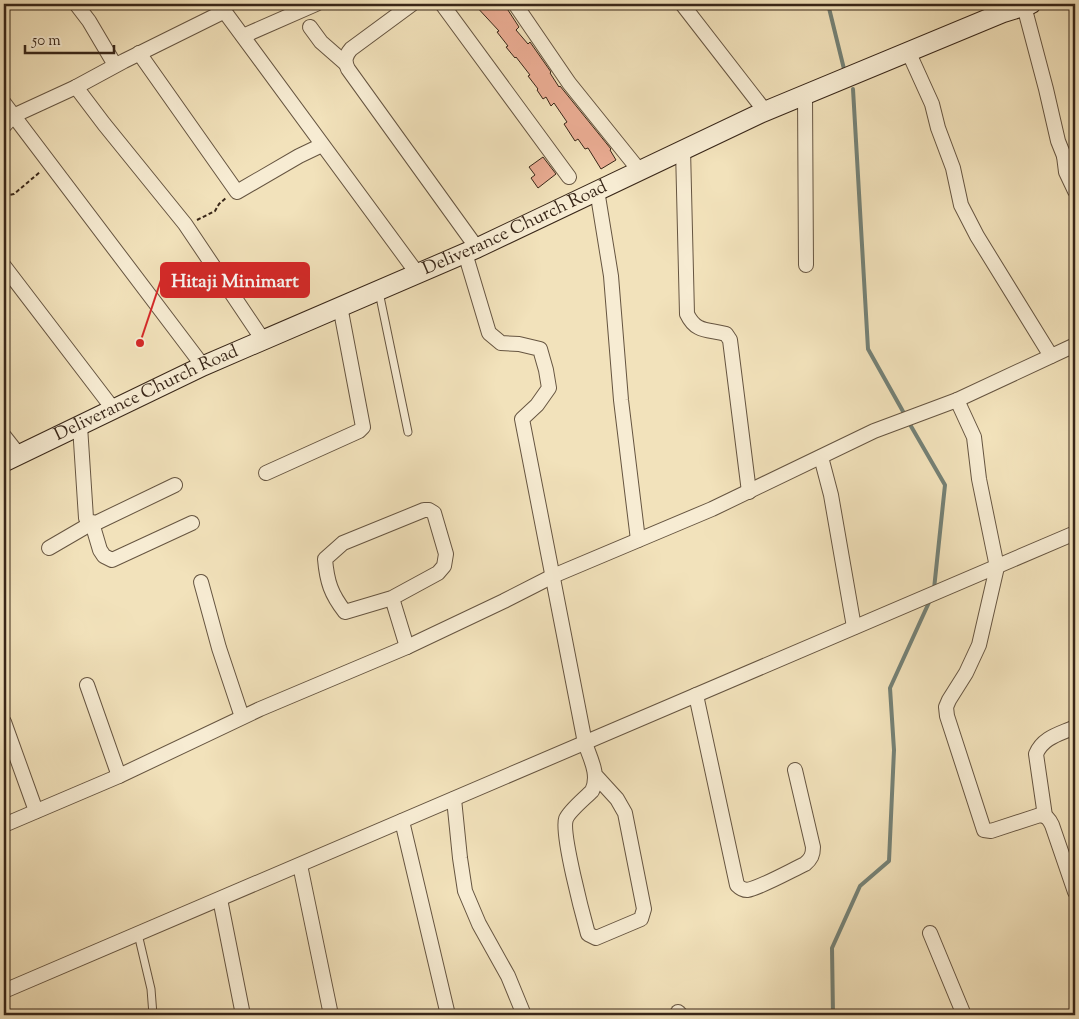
<svg xmlns="http://www.w3.org/2000/svg" width="1079" height="1019" font-family="'Sorts Mill Goudy',serif">
  <rect width="100%" height="100%" fill="#f2e2bb"/>
  <filter id="stains"><feTurbulence type="fractalNoise" baseFrequency=".004" numOctaves="4"/><feColorMatrix values="0 0 0 0 .2 0 0 0 0 .09 0 0 0 0 .02 0 0 0 .5 -.17"/></filter>
  <radialGradient id="worn" r=".72"><stop offset=".6" stop-color="#630" stop-opacity="0"/><stop offset="1" stop-color="#630" stop-opacity=".3"/></radialGradient>
  <g fill="none" stroke-linecap="round" stroke-linejoin="round">
    <!-- stream -->
    <g stroke="#748176" stroke-width="4">
      <path d="M828,4L844,69"/>
      <path d="M853,89L868,349L905,415"/>
      <path d="M908,421L945,485L934,589"/>
      <path d="M833,1015L832,948L860,886L889,861L894,750L890,688L931,598"/>
    </g>
  </g>
  <!-- building -->
  <g fill="#eaac93" stroke="#382618">
    <path d="M474,4H504L519,27L516,30L528,44L530,42L551,72L550,73L559,87L560,86L611,149L610,150L616,160L601,169L588,148L585,149L578,139L575,141L564,124L567,122L554,103L551,106L546,97L543,99L537,90L538,89L528,76L530,75L516,57L515,58L506,47L508,46L497,32L499,31Z"/>
    <path d="M543,157L556,174L538,188L531,178L535,175L529,167Z"/>
  </g>
  <g fill="none" stroke-linecap="round" stroke-linejoin="round">
    <defs>
      <g id="lane">
        <path d="M379,292L408,432"/>
        <path d="M138,934L151,989L153,1015"/>
      </g>
      <g id="street">
        <path d="M76,4L89,21L115,65"/>
        <path d="M219,4L417,273"/>
        <path d="M412,4L351,49C345,56 344,61 348,69L477,248"/>
        <path d="M442,4L569,177"/>
        <path d="M515,4L569,83L639,170"/>
        <path d="M682,4L765,111"/>
        <path d="M1024,6L1046,89L1058,141L1064,156L1075,158"/>
        <path d="M310,27L321,42L345,63"/>
        <path d="M243,36L316,4"/>
        <path d="M908,51L932,104L938,128L953,168L961,205L977,236L1051,356"/>
        <path d="M139,53L237,192L299,156L322,145"/>
        <path d="M76,87L104,124L185,224L263,340"/>
        <path d="M805,95L806,265"/>
        <path d="M4,103L203,366"/>
        <path d="M4,126L13,116L76,87L124,61L225,11"/>
        <path d="M683,149L687,314C696,333 708,329 726,334L730,340L749,492"/>
        <path d="M1064,156L1066,172L1075,191"/>
        <path d="M597,190L611,276L621,400L638,540"/>
        <path d="M465,253L489,333L501,343L519,344L540,349L546,370L549,388L537,405L522,419L585,743C590,758 600,775 592,791C585,798 569,811 566,819C561,833 583,916 588,934L596,938L641,919L644,909L625,813L617,799L596,776"/>
        <path d="M4,266L114,410"/>
        <path d="M957,400L974,437L979,479L997,567L979,645L966,673L949,700L946,707L947,716L984,830L991,831L1040,815C1047,816 1049,819 1052,825L1075,892"/>
        <path d="M80,426L86,518L88,521L96,523L175,485"/>
        <path d="M4,436L19,455"/>
        <path d="M821,457L831,495L854,627"/>
        <path d="M266,473L359,431L363,427L340,306"/>
        <path d="M49,548L92,523L100,550L104,556L112,560L192,523"/>
        <path d="M201,582L219,648L242,717"/>
        <path d="M392,598L438,573L444,566L446,554L434,513L429,510H424L343,543L325,559C327,582 331,594 345,612L392,598L407,647"/>
        <path d="M87,685L119,776"/>
        <path d="M696,695L737,885C740,888 743,890 747,890C760,888 792,870 805,864C811,859 813,855 813,847L795,770"/>
        <path d="M4,722L36,811"/>
        <path d="M454,799L460,858L465,891L479,924L508,976L524,1015"/>
        <path d="M1045,816L1036,754C1043,737 1060,734 1075,727"/>
        <path d="M402,821L448,1015"/>
        <path d="M4,825L119,776L260,709L407,647L504,601L553,576L712,509L874,431L957,400L1075,345"/>
        <path d="M300,865L331,1015"/>
        <path d="M220,899L243,1015"/>
        <path d="M930,933L964,1015"/>
        <path d="M4,991L1075,533"/>
        <path d="M678,1012L681,1015"/>
      </g>
      <g id="secondary">
        <path id="s1" d="M4,462L203,366L477,248L761,113L1002,13L1031,4"/>
      </g>
    </defs>
    <!-- lane casing -->
    <use href="#lane" stroke="#665541" stroke-width="9"/>
    <!-- street casing -->
    <use href="#street" stroke="#665541" stroke-width="16"/>
    <!-- secondary casing -->
    <use href="#secondary" stroke="#382618" stroke-width="21"/>
    <!-- path -->
    <g stroke="#382618" stroke-width="2" stroke-dasharray="4 2.5" stroke-linecap="butt">
      <path d="M4,196L14,194L40,172"/>
      <path d="M197,220L215,211L219,204L226,198"/>
    </g>
    <!-- lane -->
    <use href="#lane" stroke="#f7ecd3" stroke-width="7"/>
    <!-- street -->
    <use href="#street" stroke="#f7ecd3" stroke-width="14"/>
    <!-- secondary -->
    <use href="#secondary" stroke="#f7ecd3" stroke-width="19"/>
  </g>
  <g text-anchor="middle" dominant-baseline="central" stroke-width="4.5" stroke-linejoin="round" paint-order="stroke">
    <!-- street labels -->
    <g font-size="18" fill="#382618" stroke="#f7ecd3">
      <text stroke="none"><textPath href="#s1" startOffset="562">Deliverance Church Road</textPath></text>
      <text stroke="none"><textPath href="#s1" startOffset="158">Deliverance Church Road</textPath></text>
    </g>
  </g>
  <!-- callouts -->
  <path fill="none" stroke="#d62828" stroke-width="2" d="M140 343L161 280"/>
  <circle fill="#d62828" stroke="#f7ecd3" stroke-width="2" cx="140" cy="343" r="5"/>
  <rect fill="#d62828" stroke="#d62828" stroke-width="2" x="161" y="263" width="148" height="34" rx="5"/>
  <g font-size="19" text-anchor="middle" font-weight="bold" fill="#fff">
    <text x="235" y="287">Hitaji Minimart</text>
  </g>
  <!-- margin -->
  <rect width="1079" height="1019" fill="none" stroke="#f2e2bb" stroke-width="20"/>
  <rect x="5" y="5" width="1069" height="1009" fill="none" stroke="#382618" stroke-width="2.5"/>
  <rect x="10" y="10" width="1059" height="999" fill="none" stroke="#382618"/>
  <!-- scale -->
  <path d="M25 45v8h89v-8" fill="none" stroke="#382618" stroke-width="2.5"/>
  <text x="32" y="45" font-size="15" fill="#382618" stroke="#f7ecd3" stroke-width="4" paint-order="stroke">50 m</text>
  <rect width="100%" height="100%" filter="url(#stains)"/>
  <rect width="100%" height="100%" fill="url(#worn)"/>
</svg>
